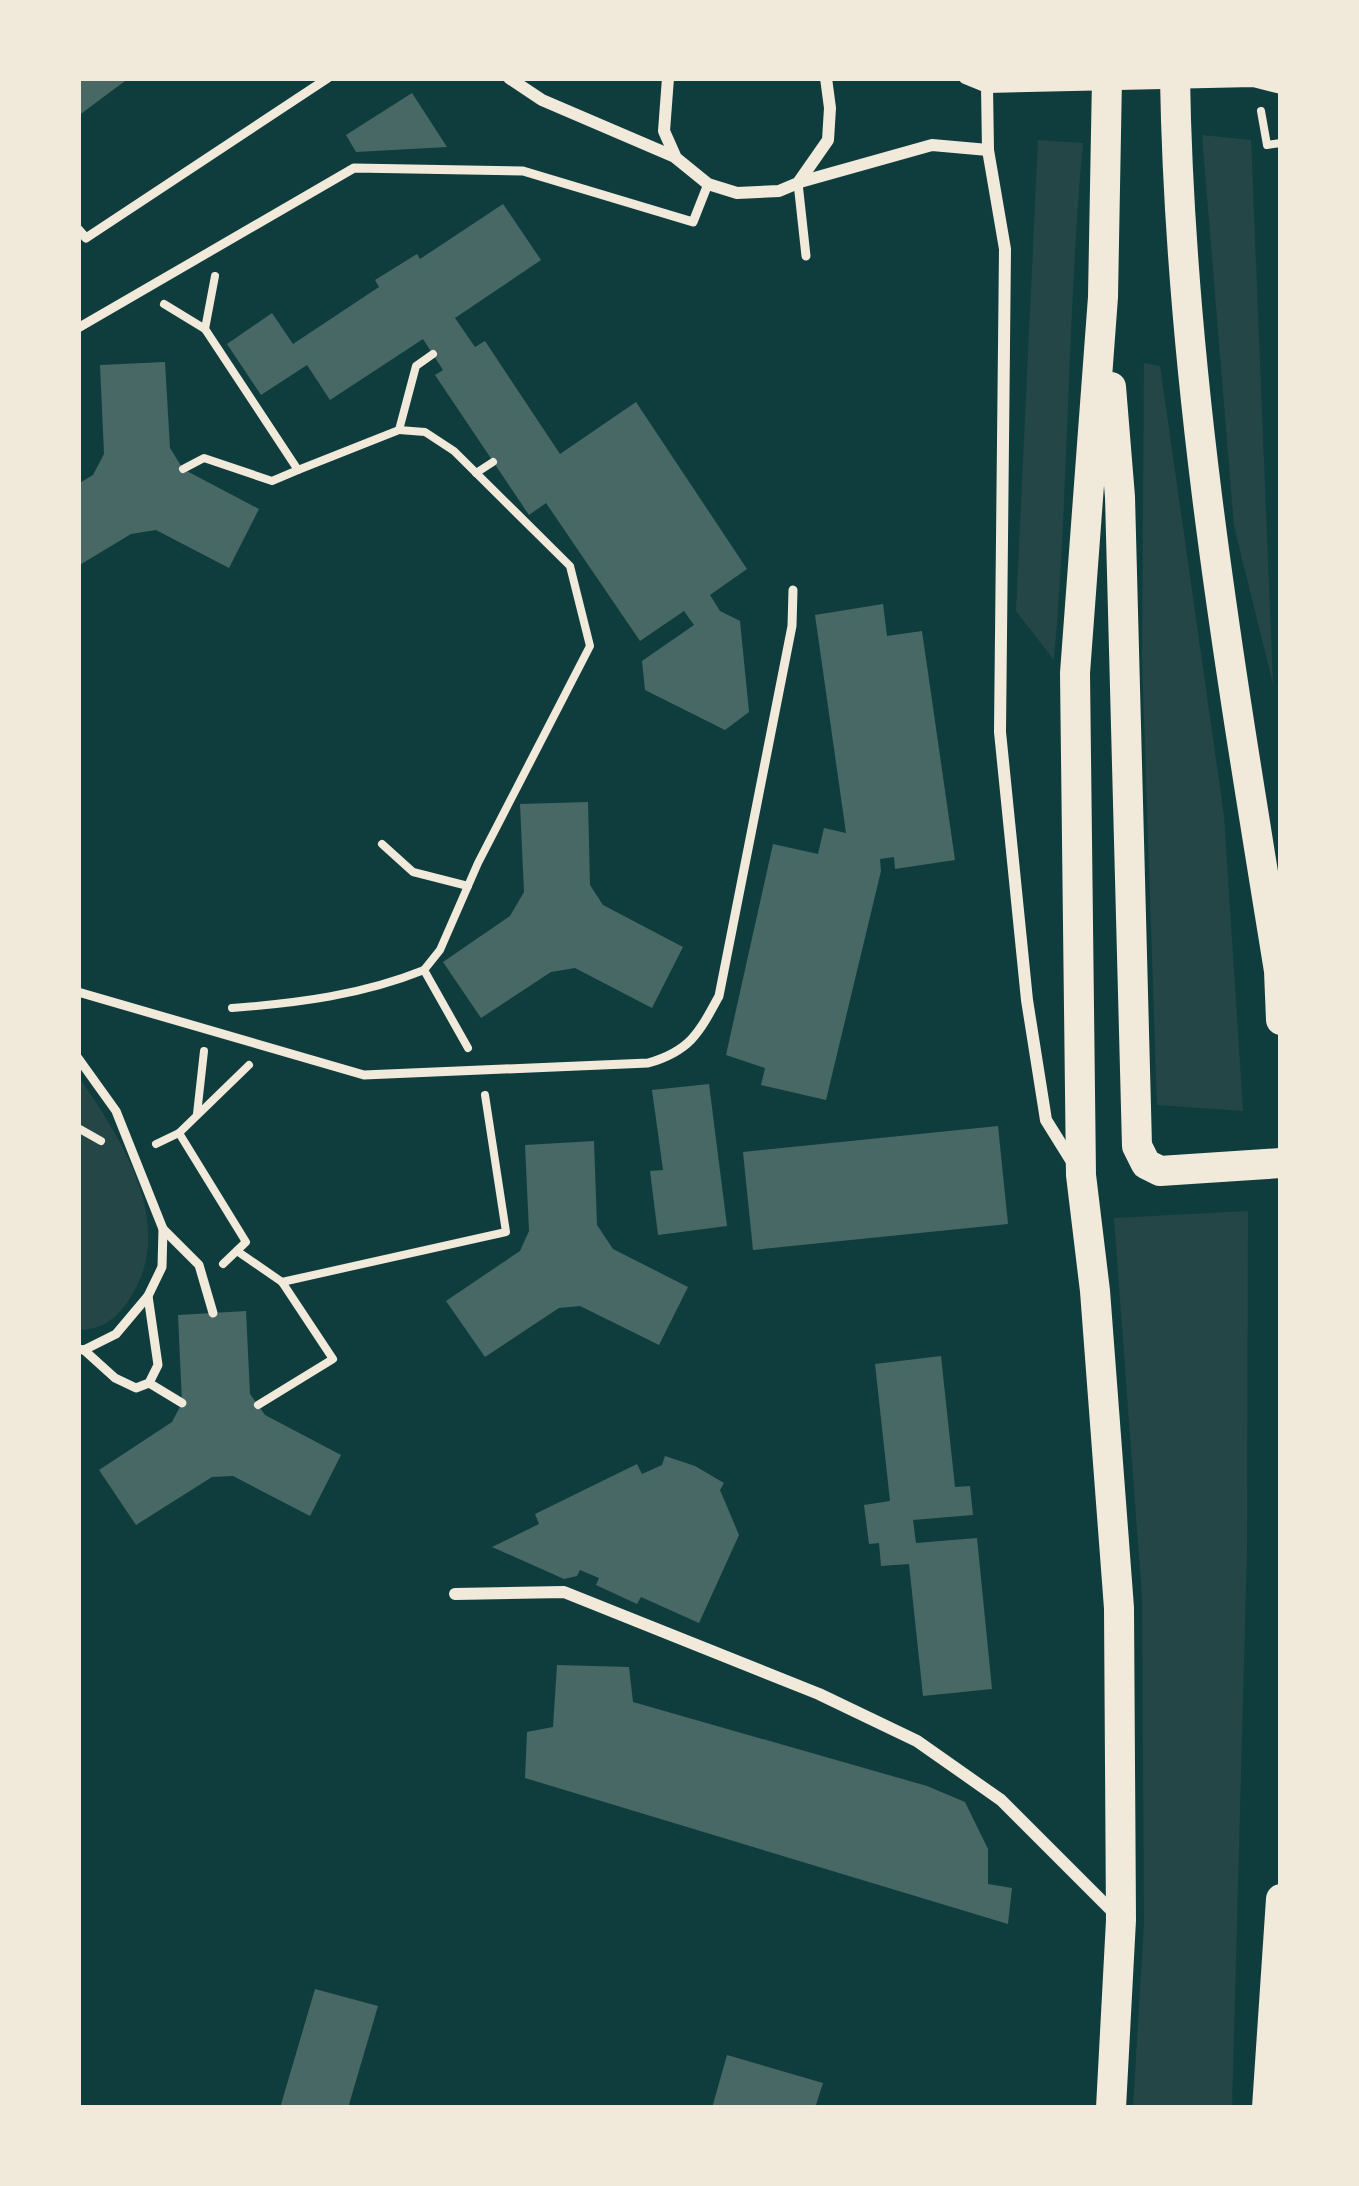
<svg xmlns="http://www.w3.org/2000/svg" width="1359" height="2186" font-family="'PT Sans Narrow',sans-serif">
  <rect width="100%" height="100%" fill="#0f3d3e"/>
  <!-- green -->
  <g fill="#244646">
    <path d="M1202,135L1251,140L1273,684L1234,526Z"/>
    <path d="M1038,140L1083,143C1067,315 1069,488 1054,660L1016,611Z"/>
    <path d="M1144,363L1160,366L1224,815L1243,1111L1157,1105L1142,659Z"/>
    <path d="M78,1076C121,1138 178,1225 130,1298C117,1318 103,1330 78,1330Z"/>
    <path d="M1248,1211L1247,1550L1232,2108H1133L1144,1923L1142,1597L1114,1218Z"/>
  </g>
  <!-- building -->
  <g fill="#486865">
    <path d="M78,78H122L125,81L78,116Z"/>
    <path d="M412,93L447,147L356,152L346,135Z"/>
    <path d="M503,204L541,260L455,318L475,347L485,341L560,454L636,402L747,569L710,595L720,611L740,621L749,712L725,730L645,690L642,661L694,625L684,611L640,641L546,503L529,515L435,375L443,370L423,339L330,400L307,365L261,395L227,344L272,313L293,344L379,287L375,280L417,254L420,259Z"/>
    <path d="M165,362L170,448L183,469L259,509L229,568L156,530L131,534L78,566V484L93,475L104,454L100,365Z"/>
    <path d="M883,604L887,636L922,631L955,860L895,869L894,857L880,859L881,871L826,1100L761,1085L765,1068L726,1055L773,844L818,854L824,828L846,833L815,615Z"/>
    <path d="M588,802L590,885L603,905L683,947L652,1008L575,968L551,972L481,1018L443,962L510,916L524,892L520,804Z"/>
    <path d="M709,1084L727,1226L658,1235L650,1171L663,1170L652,1090Z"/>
    <path d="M998,1126L1008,1224L753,1250L743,1152Z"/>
    <path d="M594,1141L597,1225L613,1249L688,1287L659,1345L580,1306L559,1308L485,1357L446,1301L520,1251L529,1231L525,1145Z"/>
    <path d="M246,1311L250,1394L265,1415L341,1455L310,1516L233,1476L212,1477L136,1525L99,1470L172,1422L182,1403L178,1315Z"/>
    <path d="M941,1356L955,1487L970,1486L973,1515L913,1520L916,1543L977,1538L992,1689L923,1696L909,1564L881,1566L879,1543L869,1544L864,1505L890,1501L875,1364Z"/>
    <path d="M665,1456L695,1466L724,1483L720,1490L739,1535L699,1623L641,1597L637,1604L596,1585L599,1578L580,1570L577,1576L564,1579L492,1547L539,1524L535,1514L637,1464L642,1474L662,1465Z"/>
    <path d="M557,1665L629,1667L633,1702L927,1786L965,1802L988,1849V1884L1012,1888L1008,1924L525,1778L527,1732L553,1727Z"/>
    <path d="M315,1989L378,2006L348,2108H280Z"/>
    <path d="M727,2055L823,2083L815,2108H712Z"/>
  </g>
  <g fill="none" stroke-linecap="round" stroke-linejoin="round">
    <!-- path -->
    <g stroke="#f1e9da" stroke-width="8">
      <path d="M1261,111L1267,145L1281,143"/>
      <path d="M215,276L205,329L298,470L399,430L416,366L433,354"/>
      <path d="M164,304L205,329"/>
      <path d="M399,430L425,432L454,451L570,566L590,646L478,863L440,950L424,970L468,1048"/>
      <path d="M183,469L204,458L272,481L298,470"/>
      <path d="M476,473L493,462"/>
      <path d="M382,844L413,872L468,886"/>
      <path d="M232,1008C298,1003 362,995 424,970"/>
      <path d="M197,1114L204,1051"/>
      <path d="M78,1128L101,1141"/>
      <path d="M179,1133L246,1242L223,1264"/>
      <path d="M156,1144L179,1133L249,1065"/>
      <path d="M237,1251L282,1282L333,1359L258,1405"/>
      <path d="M282,1282L506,1232L485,1095"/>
    </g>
    <!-- service -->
    <g stroke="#f1e9da" stroke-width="9">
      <path d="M798,183L806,256"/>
      <path d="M78,229L86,238L328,78"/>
      <path d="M78,328L354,168L523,171L693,222L708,184"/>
      <path d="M78,992L364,1075L648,1063C690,1051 699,1033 719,996L792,626L793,590"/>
      <path d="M78,1058L116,1111L163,1229L162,1267L148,1296L116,1334L84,1350L78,1349"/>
      <path d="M163,1229L199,1265L213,1313"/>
      <path d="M84,1350L115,1378L136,1388L149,1383L158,1365L148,1296"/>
      <path d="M149,1383L182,1403"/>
    </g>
    <!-- minor -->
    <g stroke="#f1e9da" stroke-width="12">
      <path d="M509,78L542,100L675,157"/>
      <path d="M668,78L664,131L676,158L708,184L737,193L779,191L798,183L828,140L830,108L826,78"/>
      <path d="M965,78L987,87L1253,81L1281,88"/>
      <path d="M987,87L988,150L1005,249L1000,732L1027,1000L1046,1120L1074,1165"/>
      <path d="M800,182L932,145L988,150"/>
      <path d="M455,1594L564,1592L819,1694L917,1741L1001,1800L1116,1915"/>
    </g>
    <!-- primary -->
    <g stroke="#f1e9da" stroke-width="30">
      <path d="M1107,78L1103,297L1075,673L1081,1175L1095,1291L1119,1608L1121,1920L1111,2108"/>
      <path d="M1175,78C1180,379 1231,674 1279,971L1281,1020"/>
      <path d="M1111,387L1120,497L1137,1146L1146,1164L1160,1171L1281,1163"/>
      <path d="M1267,2108L1281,1899"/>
    </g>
  </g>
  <!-- border -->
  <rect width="1359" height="2186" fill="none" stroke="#f1e9da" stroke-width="162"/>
</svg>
